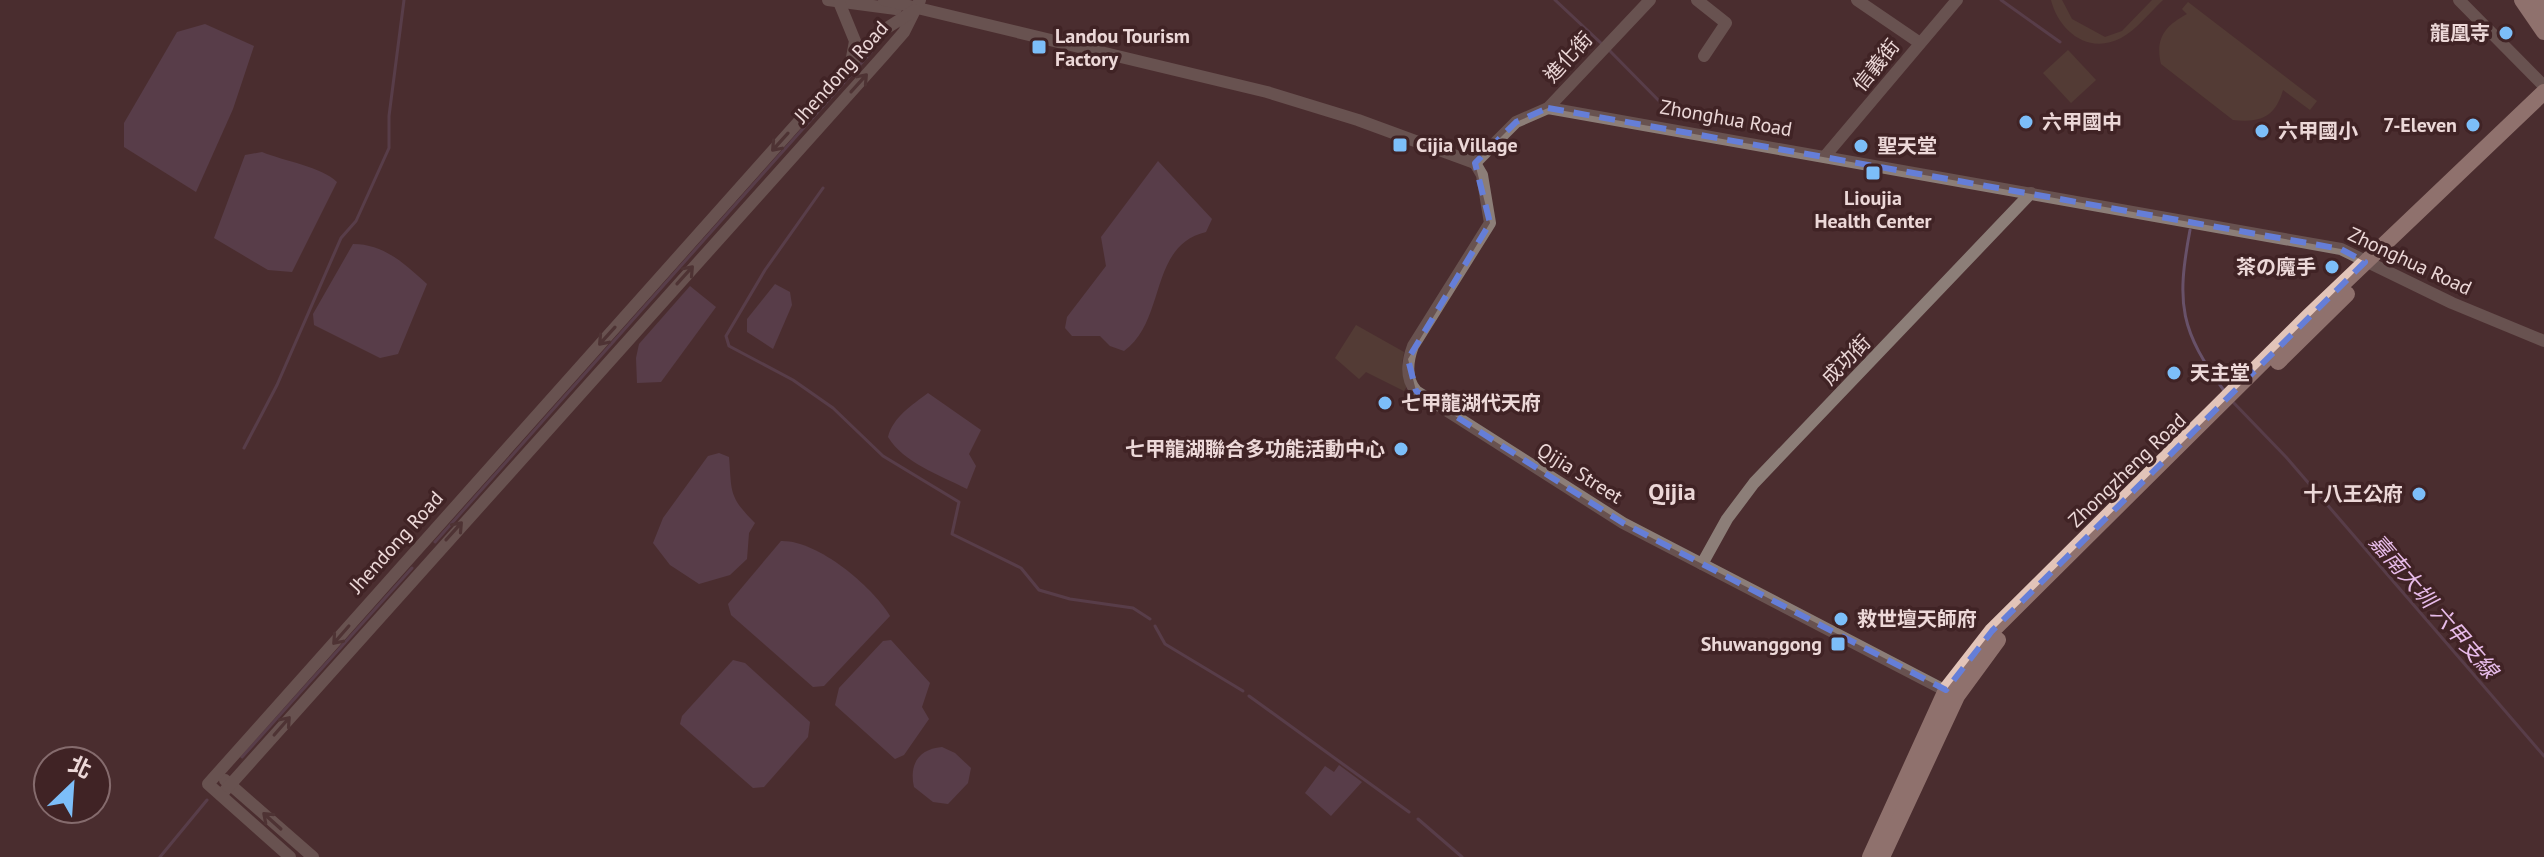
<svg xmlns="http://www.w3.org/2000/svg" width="2544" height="857" font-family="'PT Sans','Noto Sans TC','Noto Sans JP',sans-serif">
  <rect width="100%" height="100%" fill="#4b2d2f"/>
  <!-- green -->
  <g fill="#5d4d3c">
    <path d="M2051,0H2062L2072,19L2105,37L2122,31L2152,0H2163C2150,12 2136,30 2121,38C2088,55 2059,31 2051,0Z"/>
    <path d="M2188,2L2317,101L2310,110L2283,90C2275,117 2261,123 2233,120L2161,64C2155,38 2165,26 2187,14L2182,9Z"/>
    <path d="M2068,50L2096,80L2071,103L2043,73Z"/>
    <path d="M1356,325L1404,352L1402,363L1409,383L1404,391L1366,372L1359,379L1335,358Z"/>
  </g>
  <!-- water -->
  <g fill="#685169">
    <path d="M205,24L254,46L233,109L196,192L124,147V123L177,32Z"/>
    <path d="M262,152C284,161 322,167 337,182L292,272L268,270L214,238L245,155Z"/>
    <path d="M1158,161L1212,219L1206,232C1148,246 1167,320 1124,351L1110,346L1100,336H1072L1065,328L1067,317L1106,266L1101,237Z"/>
    <path d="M353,244C384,244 405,264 427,284L398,354L380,358L314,325L313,314Z"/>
    <path d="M775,284L790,292L792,305L773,349L747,332V319Z"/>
    <path d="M690,286L716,307L661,382L637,383L636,358L639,344Z"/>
    <path d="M928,393L981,430L969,454L976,466L967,489C940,475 904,463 888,437C893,417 912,405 928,393Z"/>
    <path d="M719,453L729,457C732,492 728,496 755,523L749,533L747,559L730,575L699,584L670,565L653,543L663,518L708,456Z"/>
    <path d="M781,541C817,540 871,585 890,616L824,686L813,687L731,615L728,604Z"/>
    <path d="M891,640L930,683L922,707L929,719L904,755L895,759L835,705L839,688L883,641Z"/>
    <path d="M733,660L745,663L810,722L808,737L764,787L753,788L680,724L682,716Z"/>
    <path d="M942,747L955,753L971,768L968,783L948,804L933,802L914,787C909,765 918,749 942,747Z"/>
    <path d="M1339,765L1362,782L1331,816L1305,793L1325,766L1334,772Z"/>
  </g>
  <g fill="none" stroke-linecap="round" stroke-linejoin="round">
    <!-- stream -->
    <g stroke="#685169" stroke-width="3">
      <path d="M1555,0L1602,44"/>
      <path d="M2001,0L2060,42"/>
      <path d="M1608,49L1667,109"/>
      <path d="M823,188L765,270L726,336L729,346L793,380L833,408L883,456L959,502L952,534L1021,568L1039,590L1070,599L1133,608L1150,619"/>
      <path d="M2190,230C2176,305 2180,330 2225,392"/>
      <path d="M2232,401L2286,457L2544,756"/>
      <path d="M244,448L277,385L341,238L356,221L389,148V116L404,0"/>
      <path d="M435,542L873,50"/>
      <path d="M1155,626L1165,644L1243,691"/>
      <path d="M1249,696L1409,812"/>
      <path d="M242,757L412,568"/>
      <path d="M1418,819L1462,857"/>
      <path d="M160,857L207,800"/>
    </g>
    <!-- minor -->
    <g stroke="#8c7e78" stroke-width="12">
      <path d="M828,0L896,9"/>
      <path d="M884,0L1267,92L1358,120L1475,163"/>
      <path d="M1697,0L1726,23L1704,56"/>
      <path d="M1857,0L1920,43"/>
      <path d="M2459,0L2544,86"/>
      <path d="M839,2L855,41L851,63"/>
      <path d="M1548,108L1650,0"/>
      <path d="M1826,155L1957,0"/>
      <path d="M1475,163L1516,122L1548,108L2341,249L2452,303L2544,341"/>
      <path d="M1475,163L1482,175L1490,223L1413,346C1407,362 1405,378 1416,391L1623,523L1952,694"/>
      <path d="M1702,564L1727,519L1754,483L2031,193"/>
      <path d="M225,780L313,857"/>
      <path d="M221,795L884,55L904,32L920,0"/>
      <path d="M290,857L208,784L851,63L879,33L915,10"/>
    </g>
    <!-- major -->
    <g stroke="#e2c4b9" stroke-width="16">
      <path d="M2522,0L2544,32"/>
      <path d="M2537,0L2544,12"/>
      <path d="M2278,362L2347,294"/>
      <path d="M1870,857L1946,690L1992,631L2309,316L2544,92"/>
      <path d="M1882,857L1957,696L1998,640"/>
    </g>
  </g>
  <!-- one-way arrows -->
  <defs><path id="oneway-shaft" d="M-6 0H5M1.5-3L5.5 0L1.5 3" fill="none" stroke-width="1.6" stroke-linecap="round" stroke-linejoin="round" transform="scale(2)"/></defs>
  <g stroke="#533a3a">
    <use href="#oneway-shaft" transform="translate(859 83) rotate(-48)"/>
    <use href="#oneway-shaft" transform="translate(780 142) rotate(132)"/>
    <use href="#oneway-shaft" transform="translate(685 275) rotate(-48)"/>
    <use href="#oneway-shaft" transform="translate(607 336) rotate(132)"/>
    <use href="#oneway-shaft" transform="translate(454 531) rotate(-48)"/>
    <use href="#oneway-shaft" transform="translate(341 635) rotate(131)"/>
    <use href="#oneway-shaft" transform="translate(282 726) rotate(-49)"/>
    <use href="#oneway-shaft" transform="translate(272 821) rotate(-138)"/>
  </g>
  <!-- marked area -->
  <path d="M0 0H2544V857H0ZM1548,108L2341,249L2365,262L1992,631L1946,690L1623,523L1416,391L1408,359L1490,223L1475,163L1516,122Z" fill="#4b2d2f" fill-opacity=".55" fill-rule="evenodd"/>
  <path fill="none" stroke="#657ed8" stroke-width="6" stroke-dasharray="16 10" stroke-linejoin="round" d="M1548,108L2341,249L2365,262L1992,631L1946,690L1623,523L1416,391L1408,359L1490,223L1475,163L1516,122Z"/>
  <!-- markers -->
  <g fill="#7cbef9" stroke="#402325" stroke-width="3">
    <circle cx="2506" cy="33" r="8"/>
    <rect x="1031" y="39" width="16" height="16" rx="4"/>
    <circle cx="2026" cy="122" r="8"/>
    <circle cx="2473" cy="125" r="8"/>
    <circle cx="2262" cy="131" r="8"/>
    <rect x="1392" y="137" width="16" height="16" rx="4"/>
    <circle cx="1861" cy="146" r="8"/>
    <rect x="1865" y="165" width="16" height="16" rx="4"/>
    <circle cx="2332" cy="267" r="8"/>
    <circle cx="2174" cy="373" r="8"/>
    <circle cx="1385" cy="403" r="8"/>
    <circle cx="1401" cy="449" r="8"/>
    <circle cx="2419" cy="494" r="8"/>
    <circle cx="1841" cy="619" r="8"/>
    <rect x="1830" y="636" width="16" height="16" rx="4"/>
  </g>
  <g text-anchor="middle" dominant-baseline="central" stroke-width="7" stroke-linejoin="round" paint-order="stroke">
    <!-- poi labels -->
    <g font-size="20" font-weight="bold" fill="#ecd8d8" stroke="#402325" text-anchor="start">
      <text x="2490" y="33" text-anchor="end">龍凰寺</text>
      <text x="1055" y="36">Landou Tourism<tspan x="1055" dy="23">Factory</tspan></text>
      <text x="2042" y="122">六甲國中</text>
      <text x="2457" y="125" text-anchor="end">7-Eleven</text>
      <text x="2278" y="131">六甲國小</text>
      <text x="1416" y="145">Cijia Village</text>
      <text x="1877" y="146">聖天堂</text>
      <text x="1873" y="198" text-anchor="middle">Lioujia<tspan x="1873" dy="23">Health Center</tspan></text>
      <text x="2316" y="267" text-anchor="end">茶の魔手</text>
      <text x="2190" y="373">天主堂</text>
      <text x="1401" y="403">七甲龍湖代天府</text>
      <text x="1385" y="449" text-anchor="end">七甲龍湖聯合多功能活動中心</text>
      <text x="2403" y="494" text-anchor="end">十八王公府</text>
      <text x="1857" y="619">救世壇天師府</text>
      <text x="1822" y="644" text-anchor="end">Shuwanggong</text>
    </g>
    <!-- street labels -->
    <g font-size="20" fill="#ecd8d8" stroke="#402325">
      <text transform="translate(1568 57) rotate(-47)">進化街</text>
      <text transform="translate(1876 65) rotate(-51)">信義街</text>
      <text transform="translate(841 72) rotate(-48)">Jhendong Road</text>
      <text transform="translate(1726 118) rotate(10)">Zhonghua Road</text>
      <text transform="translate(2410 261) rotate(25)">Zhonghua Road</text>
      <text transform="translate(1846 360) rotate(-46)">成功街</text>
      <text transform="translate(2127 470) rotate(-44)">Zhongzheng Road</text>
      <text transform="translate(1580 473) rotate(32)">Qijia Street</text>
      <text transform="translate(396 542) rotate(-48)">Jhendong Road</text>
    </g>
    <!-- water labels -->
    <g font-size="22" font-style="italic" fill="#e7bbe9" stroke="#402325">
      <text transform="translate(2434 606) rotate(49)">嘉南大圳 六甲支線</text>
    </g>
    <!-- quarter labels -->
    <g font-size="24" font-weight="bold" fill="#ecd8d8" stroke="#402325">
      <text x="1672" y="491">Qijia</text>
    </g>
  </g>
  <!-- north arrow -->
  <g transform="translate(72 785) rotate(25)"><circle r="38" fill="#402325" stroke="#856b6d" stroke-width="2"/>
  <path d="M0-6L14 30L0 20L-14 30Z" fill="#7cbef9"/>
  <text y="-12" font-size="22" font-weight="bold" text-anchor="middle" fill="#ecd8d8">北</text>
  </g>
</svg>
